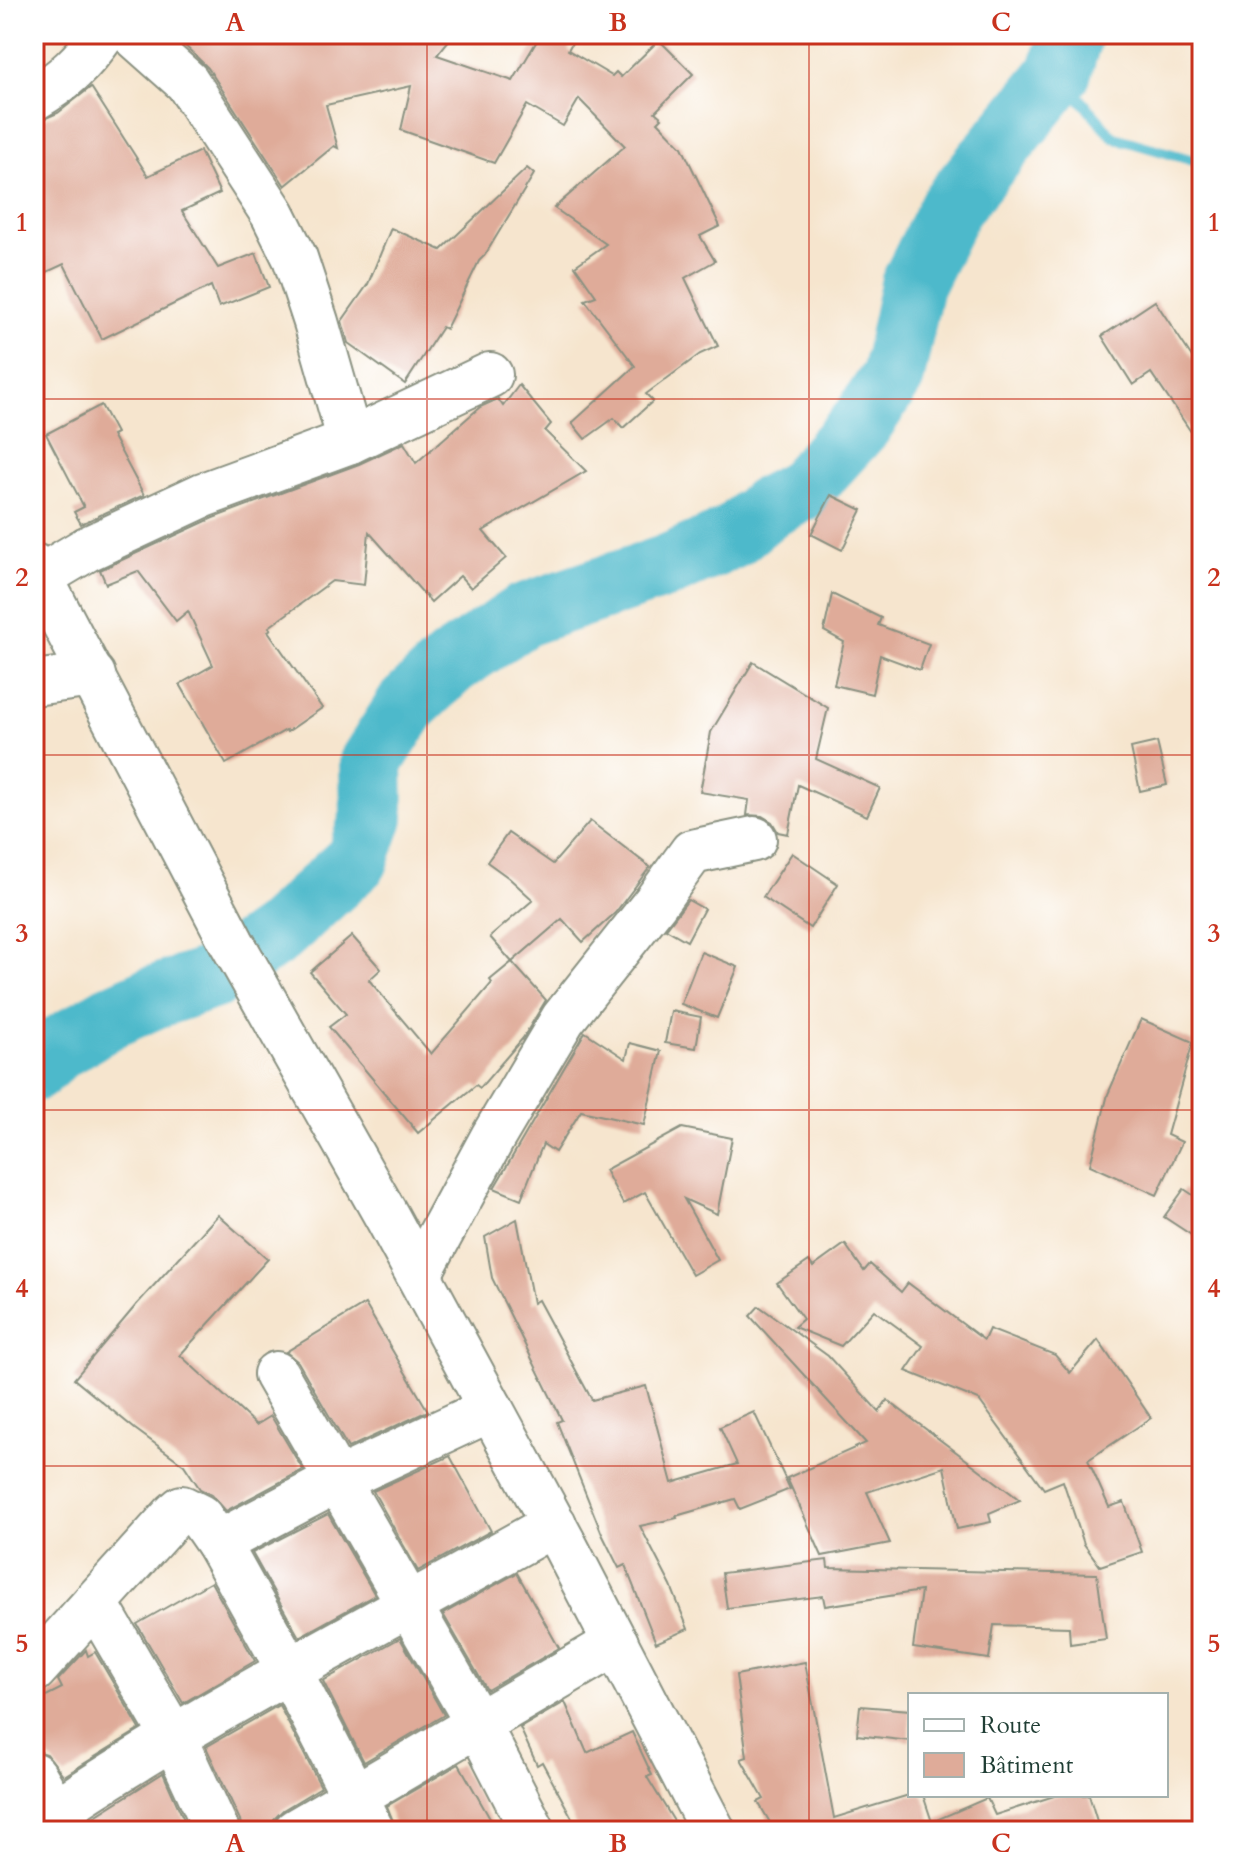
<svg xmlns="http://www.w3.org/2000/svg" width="1236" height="1865" font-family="Cardo,serif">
  <rect width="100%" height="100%" fill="#fff"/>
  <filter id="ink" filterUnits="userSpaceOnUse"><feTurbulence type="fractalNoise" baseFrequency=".0125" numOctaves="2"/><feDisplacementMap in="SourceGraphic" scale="16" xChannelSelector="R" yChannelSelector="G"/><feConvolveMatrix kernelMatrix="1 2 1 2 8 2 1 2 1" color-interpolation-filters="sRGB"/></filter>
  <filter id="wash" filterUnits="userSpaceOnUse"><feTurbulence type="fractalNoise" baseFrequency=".006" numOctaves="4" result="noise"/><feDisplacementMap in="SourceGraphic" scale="32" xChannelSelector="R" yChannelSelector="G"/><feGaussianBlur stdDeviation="1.8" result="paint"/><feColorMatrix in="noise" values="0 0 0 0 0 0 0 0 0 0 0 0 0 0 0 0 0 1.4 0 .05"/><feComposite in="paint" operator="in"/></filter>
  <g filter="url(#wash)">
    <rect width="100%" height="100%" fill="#f6e5ce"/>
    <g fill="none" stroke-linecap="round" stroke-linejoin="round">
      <!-- stream -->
      <path stroke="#4eb9cb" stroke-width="11" d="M1059,74L1113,137L1202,163"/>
      <!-- river -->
      <path stroke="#4eb9cb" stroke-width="64" d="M34,1070L55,1050L110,1017L152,998L214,977L276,934L357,860L372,817L371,762L408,704L451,664L524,615L668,566L731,538L767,508L800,491L861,424L893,376L912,285L951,206L1059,74L1071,34"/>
    </g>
    <g id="blocks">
      <!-- building -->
      <g fill="#dfab99">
        <path d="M173,34H454L437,55L513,81L541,34H577L568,50L612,76L616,72L621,77L659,40L693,74L655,112L662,118L658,122L682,147L720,226L700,236L715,261L685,278L718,346L700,354L646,394L653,401L623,428L614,418L585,439L572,423L635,366L585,300L596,296L575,266L606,244L554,208L625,146L579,99L563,126L527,105L494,163L401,130L411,86L326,105L338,148L334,146L285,186L208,68Z"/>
        <path d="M91,87L148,176L200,151L220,193L182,211L218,268L256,253L269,287L219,307L211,286L102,339L64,264L34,278V123L58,113Z"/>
        <path d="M527,168L534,174L485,255L479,261L446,329L442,327L405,384L348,343L342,321L368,284L391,228L441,250Z"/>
        <path d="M1155,301L1202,372V448L1151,373L1133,385L1102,336Z"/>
        <path d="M519,385L551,424L545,431L586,471L483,531L506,558L471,588L460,576L431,602L369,532L364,585L332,581L269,627L271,629L268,631L322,708L287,732L286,730L226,764L180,684L213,665L188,611L176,621L138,571L106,584L100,570L213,518L359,464L404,443L416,463L480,407L498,399L503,406Z"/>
        <path d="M101,405L116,433L112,435L144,495L81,524L74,512L84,507L46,434Z"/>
        <path d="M831,495L862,510L842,550L811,534Z"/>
        <path d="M832,594L881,618L878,625L929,644L920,670L880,655L872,694L834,685L844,642L824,631Z"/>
        <path d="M753,662L828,708L816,759L880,788L867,816L798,785L788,834L778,832L772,822L762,816L747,815L749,800L700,792L711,732Z"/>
        <path d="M1157,742L1167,785L1140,791L1131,748Z"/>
        <path d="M590,821L650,867L615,913L583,942L562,919L512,962L490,937L533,900L509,878L487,862L508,833L553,864Z"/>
        <path d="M792,853L838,884L810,928L763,897Z"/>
        <path d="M688,900L704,909L687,941L666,929Z"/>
        <path d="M352,936L381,969L369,980L431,1054L492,983L490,980L512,962L546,1000L523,1038L480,1088L476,1085L418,1133L329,1027L346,1014L310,972Z"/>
        <path d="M701,952L738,967L717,1018L681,1004Z"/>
        <path d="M671,1011L701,1017L696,1048L665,1043Z"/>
        <path d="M1141,1019L1193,1042L1167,1135L1182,1142L1157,1195L1090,1165L1108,1094Z"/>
        <path d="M585,1032L626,1059L630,1043L661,1051L644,1125L581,1111L555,1152L543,1144L521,1199L494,1188Z"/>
        <path d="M682,1128L732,1138L717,1214L684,1199L718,1260L692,1275L645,1192L623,1204L605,1170Z"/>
        <path d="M1184,1189L1202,1201V1242L1164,1217Z"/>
        <path d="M218,1215L268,1259L180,1355L256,1425L271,1416L303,1470L226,1511L212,1495L200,1489L184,1465L135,1429L74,1379L137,1304Z"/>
        <path d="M517,1219L533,1303L538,1300L592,1400L646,1386L672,1483L737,1464L720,1427L754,1412L790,1489L740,1509L735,1499L676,1516L677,1518L640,1526L671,1586L688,1629L656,1643L625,1565L619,1568L602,1534L557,1422L562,1420L492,1278L485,1237Z"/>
        <path d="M845,1244L864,1271L870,1264L901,1292L908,1283L984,1340L989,1329L1055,1355L1070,1373L1098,1340L1151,1418L1088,1460L1109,1507L1124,1502L1142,1552L1100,1566L1084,1544L1063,1481L1044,1489L979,1400L906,1371L923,1346L874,1310L841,1346L794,1327L803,1319L777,1283L809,1261L813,1267Z"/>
        <path d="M365,1304L428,1411L348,1448L298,1362L286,1352Z"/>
        <path d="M759,1306L828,1356L879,1412L887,1400L1020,1500L989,1513L991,1522L957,1529L944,1467L867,1492L890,1543L822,1556L787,1478L866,1443L750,1316Z"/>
        <path d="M450,1456L491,1531L418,1571L373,1491Z"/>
        <path d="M328,1514L375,1595L299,1637L252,1553Z"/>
        <path d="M827,1560L828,1568L1097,1574L1106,1639L1070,1644L1069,1627L994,1625L989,1659L913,1648L921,1591L825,1606L823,1596L727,1608L722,1573Z"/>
        <path d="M517,1573L559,1648L487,1690L443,1614Z"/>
        <path d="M211,1582L255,1661L183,1703L137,1624Z"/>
        <path d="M400,1638L444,1715L364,1762L323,1681Z"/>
        <path d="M86,1650L88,1656L95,1652L140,1729L64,1776L47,1754L34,1750V1702L62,1688L58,1680Z"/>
        <path d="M805,1662L834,1818L909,1795H923L932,1822L987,1798L995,1815L1057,1795H1089L1100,1831H775L758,1802L764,1799L741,1759L747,1757L736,1675Z"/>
        <path d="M565,1702L587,1753L632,1732L652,1775L647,1777L680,1831H579L542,1762L537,1765L520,1728Z"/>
        <path d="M279,1705L321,1787L283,1810L274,1819L271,1831H242L240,1820L206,1747Z"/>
        <path d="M860,1706L910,1710V1741L857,1735Z"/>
        <path d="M459,1764L497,1831H397L387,1806Z"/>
        <path d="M163,1773L189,1831H92L89,1820Z"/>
      </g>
    </g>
  </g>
  <g filter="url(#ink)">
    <use href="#blocks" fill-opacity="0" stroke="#8a9181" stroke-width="2"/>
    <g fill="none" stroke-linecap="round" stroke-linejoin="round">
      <defs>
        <g id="minor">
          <path d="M133,34L187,82L273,214L295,258L316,322L350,441"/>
          <path d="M34,98C64,81 83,62 103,34"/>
          <path d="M34,566L232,943L387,1217L563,1542L713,1831"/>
          <path d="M40,577L87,549L203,495L350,441L490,375"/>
          <path d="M34,683L93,675"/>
          <path d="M419,1274L493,1137L563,1019L655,903L692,852L754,839"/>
          <path d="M276,1374L478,1724L533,1831"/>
          <path d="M218,1543L338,1480L491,1409"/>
          <path d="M96,1604L174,1738L217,1831"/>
          <path d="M34,1670L175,1514L182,1508L200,1517L218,1543L289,1670L372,1831"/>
          <path d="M34,1775L67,1831"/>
          <path d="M34,1826C199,1713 380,1623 554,1524"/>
          <path d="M296,1831L616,1643"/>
        </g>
      </defs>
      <!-- minor casing -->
      <use href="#minor" stroke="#8a9181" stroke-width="48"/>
      <!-- minor -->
      <use href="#minor" stroke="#fff" stroke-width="44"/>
    </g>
  </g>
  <!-- grid -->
  <path fill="none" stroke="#c8321e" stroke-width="2" stroke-opacity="0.55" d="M427,34V1831M809,34V1831M34,399H1202M34,755H1202M34,1110H1202M34,1466H1202"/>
  <!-- margin -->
  <rect width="1236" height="1865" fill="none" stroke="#fff" stroke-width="88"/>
  <!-- legend -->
  <rect x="908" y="1693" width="260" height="104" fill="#ffffff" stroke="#a5b1ae" stroke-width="2"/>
  <rect x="924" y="1719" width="40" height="12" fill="#ffffff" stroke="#a5b1ae" stroke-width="2"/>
  <text x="980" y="1733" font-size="24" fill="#1f3d34">Route</text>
  <rect x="924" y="1753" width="40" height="24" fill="#dfab99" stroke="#a5b1ae" stroke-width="2"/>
  <text x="980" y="1773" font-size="24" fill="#1f3d34">Bâtiment</text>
  <rect x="44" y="44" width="1148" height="1777" fill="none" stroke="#c8321e" stroke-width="3"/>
  <g font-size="26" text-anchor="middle" font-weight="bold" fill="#c8321e">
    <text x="235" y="31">A</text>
    <text x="618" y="31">B</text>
    <text x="1001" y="31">C</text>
    <text x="22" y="231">1</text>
    <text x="1214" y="231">1</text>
    <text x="22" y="586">2</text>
    <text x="1214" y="586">2</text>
    <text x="22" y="942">3</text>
    <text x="1214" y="942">3</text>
    <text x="22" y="1297">4</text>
    <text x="1214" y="1297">4</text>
    <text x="22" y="1652">5</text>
    <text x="1214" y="1652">5</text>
    <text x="235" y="1852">A</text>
    <text x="618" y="1852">B</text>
    <text x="1001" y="1852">C</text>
  </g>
</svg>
